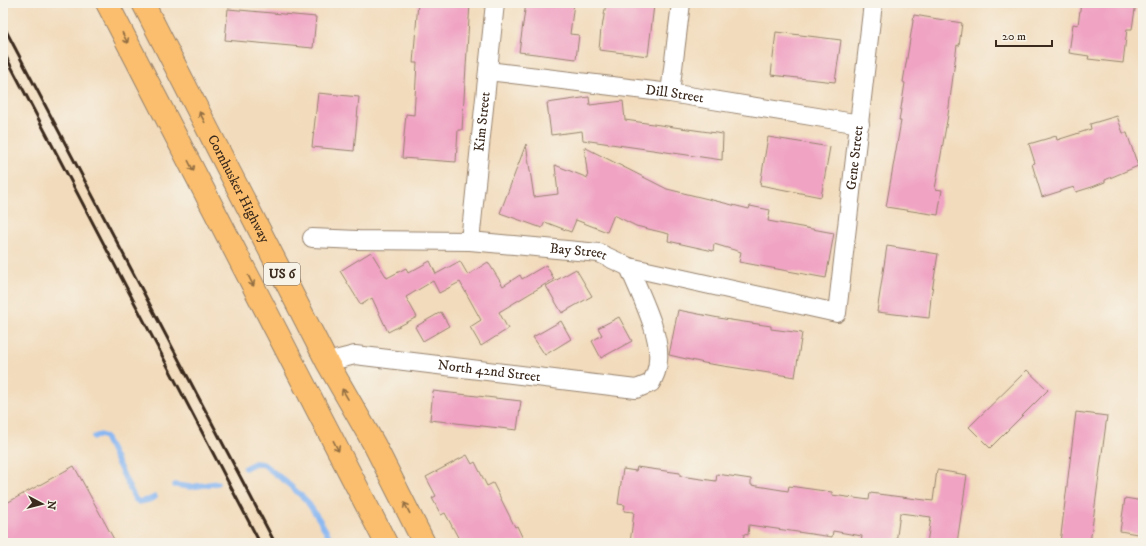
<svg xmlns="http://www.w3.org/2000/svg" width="1146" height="546" font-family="'IM FELL DW Pica',serif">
  <rect width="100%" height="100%" fill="#f7f3e8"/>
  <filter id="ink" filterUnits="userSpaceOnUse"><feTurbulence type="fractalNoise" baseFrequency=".025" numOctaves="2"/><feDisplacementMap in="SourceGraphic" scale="8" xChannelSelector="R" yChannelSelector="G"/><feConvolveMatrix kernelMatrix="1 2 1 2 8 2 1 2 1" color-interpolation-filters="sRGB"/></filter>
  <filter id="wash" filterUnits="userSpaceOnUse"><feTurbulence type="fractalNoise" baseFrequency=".012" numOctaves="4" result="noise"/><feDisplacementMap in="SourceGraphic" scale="16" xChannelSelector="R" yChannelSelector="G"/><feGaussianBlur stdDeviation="0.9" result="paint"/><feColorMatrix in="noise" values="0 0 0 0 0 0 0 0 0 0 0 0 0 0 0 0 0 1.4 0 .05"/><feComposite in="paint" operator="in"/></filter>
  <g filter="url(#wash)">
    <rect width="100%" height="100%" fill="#f2dbbc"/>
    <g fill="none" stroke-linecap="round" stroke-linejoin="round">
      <!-- stream -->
      <g stroke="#86b6f2" stroke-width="5.5">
        <path d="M94,437L100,435L105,437L135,499L139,502L149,500L155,497"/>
        <path d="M245,468L255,463L263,464L286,482L306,500L319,519L333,543"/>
        <path d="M175,485L191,487L217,483"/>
      </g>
    </g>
    <g id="blocks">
      <!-- building -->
      <g fill="#f0a3c3">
        <path d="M418,3H470L462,130H458L456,162L402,158L406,114L414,115L417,63H413Z"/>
        <path d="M526,3H574L570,34L579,35L576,59L519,52Z"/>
        <path d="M606,3H640L654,5L648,56L599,50L601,28H602Z"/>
        <path d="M1081,3H1136L1132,29H1127L1123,63L1088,59L1089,56L1069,53L1073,24L1078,25Z"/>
        <path d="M228,9L316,17L313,48L225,40Z"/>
        <path d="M914,15L962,23L959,46L957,45L948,115L935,189L942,190L938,215L886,207L901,121H899L905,83L903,82Z"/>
        <path d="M776,32L841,40L835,82L771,75Z"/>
        <path d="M318,93L359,97L354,151L312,147Z"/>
        <path d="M589,97L590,105L623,101L625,120L723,134L722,160L583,140L582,131L551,135L547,103Z"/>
        <path d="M1117,116L1123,133H1127L1138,166L1105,180V182L1092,187L1076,192L1074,187L1042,197L1032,164L1035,163L1029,144L1056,136L1057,140L1076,134L1091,129L1090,124Z"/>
        <path d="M768,137L830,147L821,197L760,185Z"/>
        <path d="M526,144L534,197L558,194L555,165L588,178L584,147L667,189L749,209L750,206L770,210L768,221L834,233L826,278L739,262L741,252L714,244L713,251L668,241L669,234L636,226L614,215L607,232L576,220L571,232L545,222L542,228L500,213Z"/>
        <path d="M887,246L938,254L931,297L929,318L877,312Z"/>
        <path d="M371,252L387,278L406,268L408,273L430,261L436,274L460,261L468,275L488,262L503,286L520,275L522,279L546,265L554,279L499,312L508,329L481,346L470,327L481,320L460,282L439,293L433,281L406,297L417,317L388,332L372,298L361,305L340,271Z"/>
        <path d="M576,269L592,296L562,313L546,286Z"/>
        <path d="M678,310L724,319L771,326V329L802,333L795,377L704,363L669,355Z"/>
        <path d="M441,312L449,326L423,341L415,327Z"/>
        <path d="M619,317L632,341L601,358L592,341L602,335L598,328Z"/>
        <path d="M561,321L571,339L545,355L533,337Z"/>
        <path d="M1027,370L1048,390L990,448L969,427Z"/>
        <path d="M433,391L521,401L517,430L430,420Z"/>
        <path d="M1076,412L1107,416L1090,543H1060Z"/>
        <path d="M467,455L472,464L475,462L487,486L493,483L515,527L517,526L525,543H461L445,513L441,515L432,498L436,496L426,477Z"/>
        <path d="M74,466L116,543H3V505Z"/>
        <path d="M637,467L680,473V476L716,481L717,474L751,479V485L788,491L789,486L832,492V495L869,500L870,493L933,501L937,470L967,475L957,543H927L931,517L900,513L896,543H861L862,536L833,531L832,537L749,525L748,535L744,534L743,543H630L634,512L624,511L625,505L618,504L623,469L636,471Z"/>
        <path d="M1125,498L1143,501V535L1120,531Z"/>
      </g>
    </g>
  </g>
  <g filter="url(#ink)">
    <use href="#blocks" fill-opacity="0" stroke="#96826d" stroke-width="1"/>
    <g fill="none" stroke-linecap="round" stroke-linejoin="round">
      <defs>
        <g id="street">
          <path id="s1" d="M488,71L670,93L860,124"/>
          <path d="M670,93L681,3"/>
          <path id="s2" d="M312,238L358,240L470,241L599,253L629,267L837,313L873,3"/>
          <path id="s3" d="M470,241L495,3"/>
          <path id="s4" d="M327,362L355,355L636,389L651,383C655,375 658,369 658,360C661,334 639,292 629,267"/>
        </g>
        <g id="primary">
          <path d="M107,3L386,543"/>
          <path id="s5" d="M143,3L327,362L374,444L424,543"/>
        </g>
      </defs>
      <!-- street casing -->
      <use href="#street" stroke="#96826d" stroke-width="20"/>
      <!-- primary casing -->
      <use href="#primary" stroke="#96826d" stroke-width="24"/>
      <!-- street -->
      <use href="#street" stroke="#fff" stroke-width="18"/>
      <!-- primary -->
      <use href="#primary" stroke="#fabe6e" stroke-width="22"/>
      <!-- rail -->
      <g stroke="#3b2a1e" stroke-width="3">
        <path d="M3,25L275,543"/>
        <path d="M3,51L260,543"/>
      </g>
    </g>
    <!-- one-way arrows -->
    <defs><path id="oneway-shaft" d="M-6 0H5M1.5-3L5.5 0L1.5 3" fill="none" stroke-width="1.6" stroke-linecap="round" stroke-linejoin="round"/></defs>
    <g stroke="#916d42">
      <use href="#oneway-shaft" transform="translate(125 38) rotate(63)"/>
      <use href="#oneway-shaft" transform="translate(202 117) rotate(-117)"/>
      <use href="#oneway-shaft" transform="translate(191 166) rotate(63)"/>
      <use href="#oneway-shaft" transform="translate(251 281) rotate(63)"/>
      <use href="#oneway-shaft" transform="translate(345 394) rotate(-120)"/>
      <use href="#oneway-shaft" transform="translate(336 446) rotate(63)"/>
      <use href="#oneway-shaft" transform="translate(407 508) rotate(-117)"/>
    </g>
  </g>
  <g text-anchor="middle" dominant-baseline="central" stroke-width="3.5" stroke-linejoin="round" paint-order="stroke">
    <!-- shield labels -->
    <rect fill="#f7f3e8" stroke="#73665b" stroke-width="1" x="264" y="263" width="36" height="22" rx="3"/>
    <g font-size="13" font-weight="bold" fill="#3b2a1e">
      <text x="282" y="274">US 6</text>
    </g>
    <!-- street labels -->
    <g font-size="14" fill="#3b2a1e" stroke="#f7f3e8">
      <text stroke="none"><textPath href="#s1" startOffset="188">Dill Street</textPath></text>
      <text stroke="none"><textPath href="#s3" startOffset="120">Kim Street</textPath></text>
      <text stroke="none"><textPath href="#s2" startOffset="690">Gene Street</textPath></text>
      <text stroke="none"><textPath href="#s5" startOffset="209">Cornhusker Highway</textPath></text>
      <text stroke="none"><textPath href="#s2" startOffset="267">Bay Street</textPath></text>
      <text stroke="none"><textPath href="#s4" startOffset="164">North 42nd Street</textPath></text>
    </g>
  </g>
  <!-- margin -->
  <rect width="1146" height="546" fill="none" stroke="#f7f3e8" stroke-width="16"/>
  <!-- north arrow -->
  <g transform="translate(42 504) rotate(97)" stroke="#f7f3e8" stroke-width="3" paint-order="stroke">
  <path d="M0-3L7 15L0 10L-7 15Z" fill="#3b2a1e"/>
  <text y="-6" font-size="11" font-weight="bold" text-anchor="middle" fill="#3b2a1e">N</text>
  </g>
  <!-- scale -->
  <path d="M996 40v6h56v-6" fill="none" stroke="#3b2a1e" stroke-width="2"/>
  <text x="1002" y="40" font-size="12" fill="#3b2a1e" stroke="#f7f3e8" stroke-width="3" paint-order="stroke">20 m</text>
</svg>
